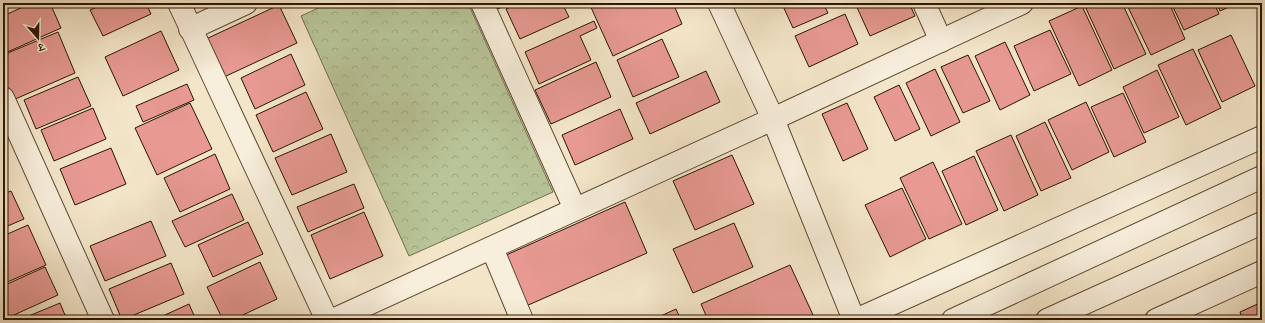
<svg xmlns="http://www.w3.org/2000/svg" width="1265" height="323" font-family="'Gentium Book Plus','Noto Serif Devanagari',serif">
  <defs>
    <pattern id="park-crowns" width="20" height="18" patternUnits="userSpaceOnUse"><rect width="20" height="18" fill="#b8c598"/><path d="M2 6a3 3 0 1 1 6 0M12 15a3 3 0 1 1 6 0" fill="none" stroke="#9ea881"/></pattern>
  </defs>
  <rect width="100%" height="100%" fill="#f3e5c8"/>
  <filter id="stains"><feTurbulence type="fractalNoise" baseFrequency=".005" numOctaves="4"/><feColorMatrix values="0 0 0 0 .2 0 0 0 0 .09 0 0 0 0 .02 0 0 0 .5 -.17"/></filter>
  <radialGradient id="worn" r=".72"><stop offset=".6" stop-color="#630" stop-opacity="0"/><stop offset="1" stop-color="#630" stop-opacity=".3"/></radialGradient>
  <!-- park -->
  <path fill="url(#park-crowns)" stroke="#726d4c" d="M329,3H468L553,192L409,256L301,16Z"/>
  <!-- building -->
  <g fill="#e79992" stroke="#2d1500">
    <path d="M32,3H50L61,28L3,54V16Z"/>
    <path d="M106,3H146L151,14L103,36L90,10Z"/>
    <path d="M489,3H511L493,11Z"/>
    <path d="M520,3H562L569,17L520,39L506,9Z"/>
    <path d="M589,3H673L682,24L613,56Z"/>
    <path d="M790,3H823L828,13L793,28L783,6Z"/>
    <path d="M855,3H909L915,16L870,36Z"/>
    <path d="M1086,3H1122L1146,54L1114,69L1084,4Z"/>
    <path d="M1126,3H1169L1185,39L1151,55Z"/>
    <path d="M1171,3H1214L1219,14L1184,30Z"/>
    <path d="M1217,3H1238L1220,11Z"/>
    <path d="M279,5L297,43L224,77L206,39Z"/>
    <path d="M1082,6L1112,70L1079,86L1049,21Z"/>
    <path d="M845,14L858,44L809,67L795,36Z"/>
    <path d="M594,21L597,28L580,36L591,60L539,84L525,52Z"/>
    <path d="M1050,30L1071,74L1034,91L1014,46Z"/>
    <path d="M161,31L179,70L123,96L105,57Z"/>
    <path d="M58,32L75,73L13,100L3,77V55Z"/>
    <path d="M1231,35L1255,86L1222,102L1198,50Z"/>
    <path d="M662,39L679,77L633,97L617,60Z"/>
    <path d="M1005,42L1030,95L1000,110L975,56Z"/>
    <path d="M1193,49L1221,108L1186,125L1158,65Z"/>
    <path d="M291,54L305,85L255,109L241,78Z"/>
    <path d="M968,55L990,101L963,113L941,67Z"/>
    <path d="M596,62L611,97L551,124L535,90Z"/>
    <path d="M935,69L960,122L931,136L906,83Z"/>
    <path d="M1157,70L1179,117L1144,133L1123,87Z"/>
    <path d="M706,71L720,102L650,134L636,103Z"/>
    <path d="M78,77L91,106L36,129L24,100Z"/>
    <path d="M187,84L194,100L143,122L136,106Z"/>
    <path d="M899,85L920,129L895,141L874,97Z"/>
    <path d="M306,92L323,129L273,152L256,115Z"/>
    <path d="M1123,93L1146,142L1114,157L1091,107Z"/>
    <path d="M1086,102L1109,152L1072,170L1048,120Z"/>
    <path d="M190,103L212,149L157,175L135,128Z"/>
    <path d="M847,103L868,149L843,161L822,114Z"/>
    <path d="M93,108L106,139L54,161L41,130Z"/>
    <path d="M620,109L633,139L575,165L562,135Z"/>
    <path d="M1045,122L1071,178L1041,191L1016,136Z"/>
    <path d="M331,134L347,172L292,195L275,158Z"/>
    <path d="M1011,135L1038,195L1004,211L976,151Z"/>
    <path d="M111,148L126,184L75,205L60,169Z"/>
    <path d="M215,154L230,189L180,212L164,178Z"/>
    <path d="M732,155L754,204L695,230L673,181Z"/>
    <path d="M974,156L998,210L966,225L942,171Z"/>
    <path d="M933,162L962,224L929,239L900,178Z"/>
    <path d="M3,178L8,190L3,192Z"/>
    <path d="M354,184L364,208L308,232L297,207Z"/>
    <path d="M902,188L926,239L890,257L865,205Z"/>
    <path d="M11,191L24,219L3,228V194Z"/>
    <path d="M232,194L244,220L185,247L172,221Z"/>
    <path d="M625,202L647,253L526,306L504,256Z"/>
    <path d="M364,212L383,256L330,279L311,235Z"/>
    <path d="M151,221L166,256L105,281L90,246Z"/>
    <path d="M248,222L263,254L213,277L198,245Z"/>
    <path d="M734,223L753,267L693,293L673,249Z"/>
    <path d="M28,225L46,265L3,284V236Z"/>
    <path d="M260,262L277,299L232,320H223L207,287Z"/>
    <path d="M171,263L184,294L122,320L109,289Z"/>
    <path d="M790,265L813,315L802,320H708L701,304Z"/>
    <path d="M45,267L58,295L3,320V286Z"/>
    <path d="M1262,302V320H1243L1240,312Z"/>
    <path d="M60,303L67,320H19Z"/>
    <path d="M189,304L196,320H154Z"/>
    <path d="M676,309L681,320H652Z"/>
  </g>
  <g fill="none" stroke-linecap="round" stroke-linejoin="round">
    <defs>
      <g id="minor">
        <path d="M179,3L327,320"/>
        <path d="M482,3L575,209"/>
        <path d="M719,3L773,119L854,320"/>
        <path d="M924,3L941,41"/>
        <path d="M190,29L246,3"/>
        <path d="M3,98L103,320"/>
        <path d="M492,248L522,320"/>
        <path d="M333,320L773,119L1022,3"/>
        <path d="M856,320L1262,137"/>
        <path d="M953,320L1262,177"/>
        <path d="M1047,320L1262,223"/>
        <path d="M1156,320L1262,272"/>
      </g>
    </defs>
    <!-- minor casing -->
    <use href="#minor" stroke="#5e4932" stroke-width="24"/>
    <!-- minor -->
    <use href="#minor" stroke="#f7eedb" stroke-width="22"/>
  </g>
  <!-- margin -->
  <rect width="1265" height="323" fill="none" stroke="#f3e5c8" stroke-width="16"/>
  <rect x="4" y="4" width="1257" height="315" fill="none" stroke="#2d1500" stroke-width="2"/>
  <rect x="8" y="8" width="1249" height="307" fill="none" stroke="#2d1500"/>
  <!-- north arrow -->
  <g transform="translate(38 38) rotate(160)" stroke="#f7eedb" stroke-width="3" paint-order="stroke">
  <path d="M0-3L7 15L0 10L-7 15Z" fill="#2d1500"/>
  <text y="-6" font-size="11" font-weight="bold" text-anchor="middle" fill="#2d1500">उ</text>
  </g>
  <rect width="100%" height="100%" filter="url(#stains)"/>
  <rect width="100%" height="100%" fill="url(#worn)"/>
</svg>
